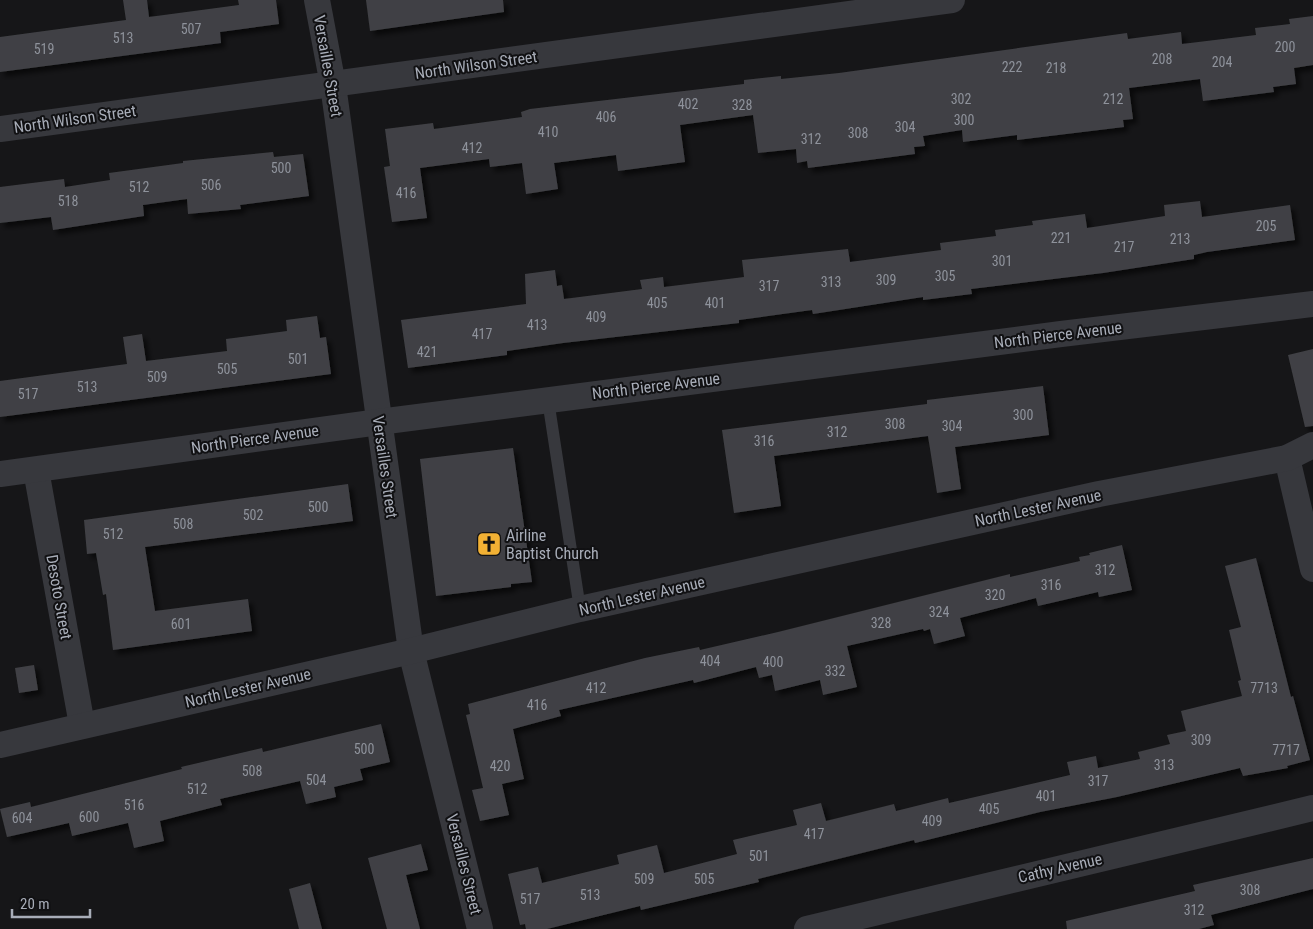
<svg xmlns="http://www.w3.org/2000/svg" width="1313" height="929" font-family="'Roboto Condensed',sans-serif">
  <defs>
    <filter id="shadow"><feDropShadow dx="4.5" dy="4.5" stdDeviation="2.5" flood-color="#0009"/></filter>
  </defs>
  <rect width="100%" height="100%" fill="#161618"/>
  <!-- building -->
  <g fill="#404145" filter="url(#shadow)">
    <path d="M123,0H147L149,17L239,5L238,0H276L279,24L220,32L221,43L0,72V37L126,20Z"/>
    <path d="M366,0H503L504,12L370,31Z"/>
    <path d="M1313,16V65L1294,68L1296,84L1273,87L1274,92L1203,101L1200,79L1129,88L1133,119L1123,120L1124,127L1017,140V135L963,142L962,130L923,136L925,146L914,147L915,154L808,168L807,161L797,163L796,149L758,153L753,115L680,125L685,162L618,171L616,155L554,163L558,189L526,194L522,163L490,167L489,159L420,168L427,218L392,222L384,167L390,166L385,129L433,123L434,129L522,117L521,112L530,109L744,84V80L781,76V79L839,73L1127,33L1128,39L1181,32L1182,44L1256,35L1255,28L1290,24L1289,19Z"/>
    <path d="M273,152L274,157L303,154L309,196L240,205L241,209L188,214L187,199L143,205L144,216L53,230L51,217L0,223V187L64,179L65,187L110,180L109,173L183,163V161Z"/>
    <path d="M1200,201L1202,217L1290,205L1295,240L1207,252L1194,255V259L1103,273L971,289L972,294L923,300V297L813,314L812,310L739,320V323L563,343L507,351V355L408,368L401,320L526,304L525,274L555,270L557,286L562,285L564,299L642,289L640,280L663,277L664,287L744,277L742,260L848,249L850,262L941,250L940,243L996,236L995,230L1033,225L1032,221L1085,214L1087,228L1165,216L1164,205Z"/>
    <path d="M317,316L320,338L326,337L331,374L0,417V381L127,364L123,337L142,334L146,361L227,351L226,339L287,331L286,320Z"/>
    <path d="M1313,349V426L1305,427L1288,355Z"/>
    <path d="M1043,386L1049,435L955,447L961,489L937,493L928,436L774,456L781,506L734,513L722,430L927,404V400Z"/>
    <path d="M513,448L532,582L511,584V587L436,596L420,459Z"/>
    <path d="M348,484L353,521L145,547L155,611L248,599L252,631L113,650L106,594L103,595L96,553L87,554L84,520Z"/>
    <path d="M1122,545L1132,590L1099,597L1098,592L1038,606L1036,598L960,618L965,636L934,644L930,629L924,631L923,629L847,646L857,687L823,695L820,680L775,691L772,675L759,678L756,667L694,683L693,680L559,710L561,716L513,729L524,779L502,784L509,815L480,821L472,790L483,788L466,715L470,714L468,704L645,658L699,647L700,650L778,632L1010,574V577L1080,561L1079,557L1090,555L1089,553Z"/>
    <path d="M1256,558L1291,697L1293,696L1310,760L1287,766L1288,768L1243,776L1240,768L1117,797L1040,812L915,843L914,840L758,879L759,882L641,910L640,906L547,929H526L525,924L520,925L508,874L538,867L542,883L619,864L617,855L657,845L664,873L737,854L733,840L797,825L793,810L821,803L826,821L894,804L896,811L948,798L949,803L1070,775L1067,762L1096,756L1098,768L1140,759L1138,752L1170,744L1167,735L1186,731L1181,711L1242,696L1238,681L1241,680L1229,630L1241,627L1225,566Z"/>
    <path d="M34,665L38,690L19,693L15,668Z"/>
    <path d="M381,724L390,762L360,769L363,780L334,787L336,797L306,804L300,781L220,799L222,805L160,821L164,841L134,848L128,823L72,836L69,823L7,837L0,809L30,802L31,807L182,769L181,767L262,748L263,752Z"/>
    <path d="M421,844L428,870L406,875L420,929H387L368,858Z"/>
    <path d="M1313,858V889L1211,915L1214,925L1199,929H1067L1066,921L1195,891L1193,885Z"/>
    <path d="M310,883L322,929H299L289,889Z"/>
  </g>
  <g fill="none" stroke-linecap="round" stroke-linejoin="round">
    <!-- service -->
    <path stroke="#37383d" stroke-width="12" d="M548,400L580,609"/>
    <!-- minor -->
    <g stroke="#37383d" stroke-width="26">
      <path d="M317,0L333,85L411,651L480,929"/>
      <path d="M0,129L952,0"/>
      <path d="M1287,458L1313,569"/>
      <path d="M36,470L82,725"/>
      <path d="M0,474L379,422L1061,334L1313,304"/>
      <path d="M0,745L411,651L580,609L1099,494L1287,458L1313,445"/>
      <path d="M807,929L1313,808"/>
    </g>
  </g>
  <!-- icons -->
  <defs>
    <symbol id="church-square" viewBox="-11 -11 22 22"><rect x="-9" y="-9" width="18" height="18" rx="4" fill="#f2b134" stroke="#111113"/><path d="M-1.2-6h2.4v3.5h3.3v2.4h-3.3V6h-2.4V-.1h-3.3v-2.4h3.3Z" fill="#111"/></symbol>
  </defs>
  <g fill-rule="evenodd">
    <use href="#church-square" x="475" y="530" width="28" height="28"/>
  </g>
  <g text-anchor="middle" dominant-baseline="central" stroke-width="4" stroke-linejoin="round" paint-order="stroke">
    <!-- number labels -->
    <g font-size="14" fill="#8e929b">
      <text x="191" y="29">507</text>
      <text x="123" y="38">513</text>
      <text x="1285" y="47">200</text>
      <text x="44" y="49">519</text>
      <text x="1162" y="59">208</text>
      <text x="1222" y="62">204</text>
      <text x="1012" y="67">222</text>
      <text x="1056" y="68">218</text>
      <text x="961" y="99">302</text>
      <text x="1113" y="99">212</text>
      <text x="688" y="104">402</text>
      <text x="742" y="105">328</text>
      <text x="606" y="117">406</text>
      <text x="964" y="120">300</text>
      <text x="905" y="127">304</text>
      <text x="548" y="132">410</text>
      <text x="858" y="133">308</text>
      <text x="811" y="139">312</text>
      <text x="472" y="148">412</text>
      <text x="281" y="168">500</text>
      <text x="211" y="185">506</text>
      <text x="139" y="187">512</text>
      <text x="406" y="193">416</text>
      <text x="68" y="201">518</text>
      <text x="1266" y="226">205</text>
      <text x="1061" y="238">221</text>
      <text x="1180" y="239">213</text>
      <text x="1124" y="247">217</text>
      <text x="1002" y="261">301</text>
      <text x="945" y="276">305</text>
      <text x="886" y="280">309</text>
      <text x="831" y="282">313</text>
      <text x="769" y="286">317</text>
      <text x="657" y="303">405</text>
      <text x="715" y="303">401</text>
      <text x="596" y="317">409</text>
      <text x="537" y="325">413</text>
      <text x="482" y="334">417</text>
      <text x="427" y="352">421</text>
      <text x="298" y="359">501</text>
      <text x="227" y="369">505</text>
      <text x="157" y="377">509</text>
      <text x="87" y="387">513</text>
      <text x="28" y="394">517</text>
      <text x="1023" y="415">300</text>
      <text x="895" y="424">308</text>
      <text x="952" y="426">304</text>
      <text x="837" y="432">312</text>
      <text x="764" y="441">316</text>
      <text x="318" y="507">500</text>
      <text x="253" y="515">502</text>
      <text x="183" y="524">508</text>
      <text x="113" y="534">512</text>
      <text x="1105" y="570">312</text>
      <text x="1051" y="585">316</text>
      <text x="995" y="595">320</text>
      <text x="939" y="612">324</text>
      <text x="881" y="623">328</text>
      <text x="181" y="624">601</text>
      <text x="710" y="661">404</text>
      <text x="773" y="662">400</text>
      <text x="835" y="671">332</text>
      <text x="596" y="688">412</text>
      <text x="1264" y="688">7713</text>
      <text x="537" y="705">416</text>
      <text x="1201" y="740">309</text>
      <text x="364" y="749">500</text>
      <text x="1286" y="750">7717</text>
      <text x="1164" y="765">313</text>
      <text x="500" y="766">420</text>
      <text x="252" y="771">508</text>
      <text x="316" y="780">504</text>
      <text x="1098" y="781">317</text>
      <text x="197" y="789">512</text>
      <text x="1046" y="796">401</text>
      <text x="134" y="805">516</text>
      <text x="989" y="809">405</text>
      <text x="89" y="817">600</text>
      <text x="22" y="818">604</text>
      <text x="932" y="821">409</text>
      <text x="814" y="834">417</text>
      <text x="759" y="856">501</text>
      <text x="644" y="879">509</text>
      <text x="704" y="879">505</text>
      <text x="1250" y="890">308</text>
      <text x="590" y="895">513</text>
      <text x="530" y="899">517</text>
      <text x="1194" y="910">312</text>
    </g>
    <!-- street labels -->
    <g font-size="16" fill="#a8adb8" stroke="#111113">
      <text transform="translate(476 65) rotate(-8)">North Wilson Street</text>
      <text transform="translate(328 66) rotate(80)">Versailles Street</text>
      <text transform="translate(75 119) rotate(-8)">North Wilson Street</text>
      <text transform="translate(1058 335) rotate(-7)">North Pierce Avenue</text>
      <text transform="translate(656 386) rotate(-7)">North Pierce Avenue</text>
      <text transform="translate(255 439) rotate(-8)">North Pierce Avenue</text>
      <text transform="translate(385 467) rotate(82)">Versailles Street</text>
      <text transform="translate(1038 508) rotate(-12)">North Lester Avenue</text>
      <text transform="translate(642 596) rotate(-13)">North Lester Avenue</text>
      <text transform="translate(59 597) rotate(80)">Desoto Street</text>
      <text transform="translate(248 688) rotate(-13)">North Lester Avenue</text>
      <text transform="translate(464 864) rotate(76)">Versailles Street</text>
      <text transform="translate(1060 868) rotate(-13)">Cathy Avenue</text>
    </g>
    <!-- poi labels -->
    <g font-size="16" fill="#a8adb8" stroke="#111113" text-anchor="start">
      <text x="506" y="535">Airline<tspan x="506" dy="18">Baptist Church</tspan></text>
    </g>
  </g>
  <!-- scale -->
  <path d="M12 909v8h78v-8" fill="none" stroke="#a8adb8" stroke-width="2.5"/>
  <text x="20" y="909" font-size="15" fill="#a8adb8" stroke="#111113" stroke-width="4" paint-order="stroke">20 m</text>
</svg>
